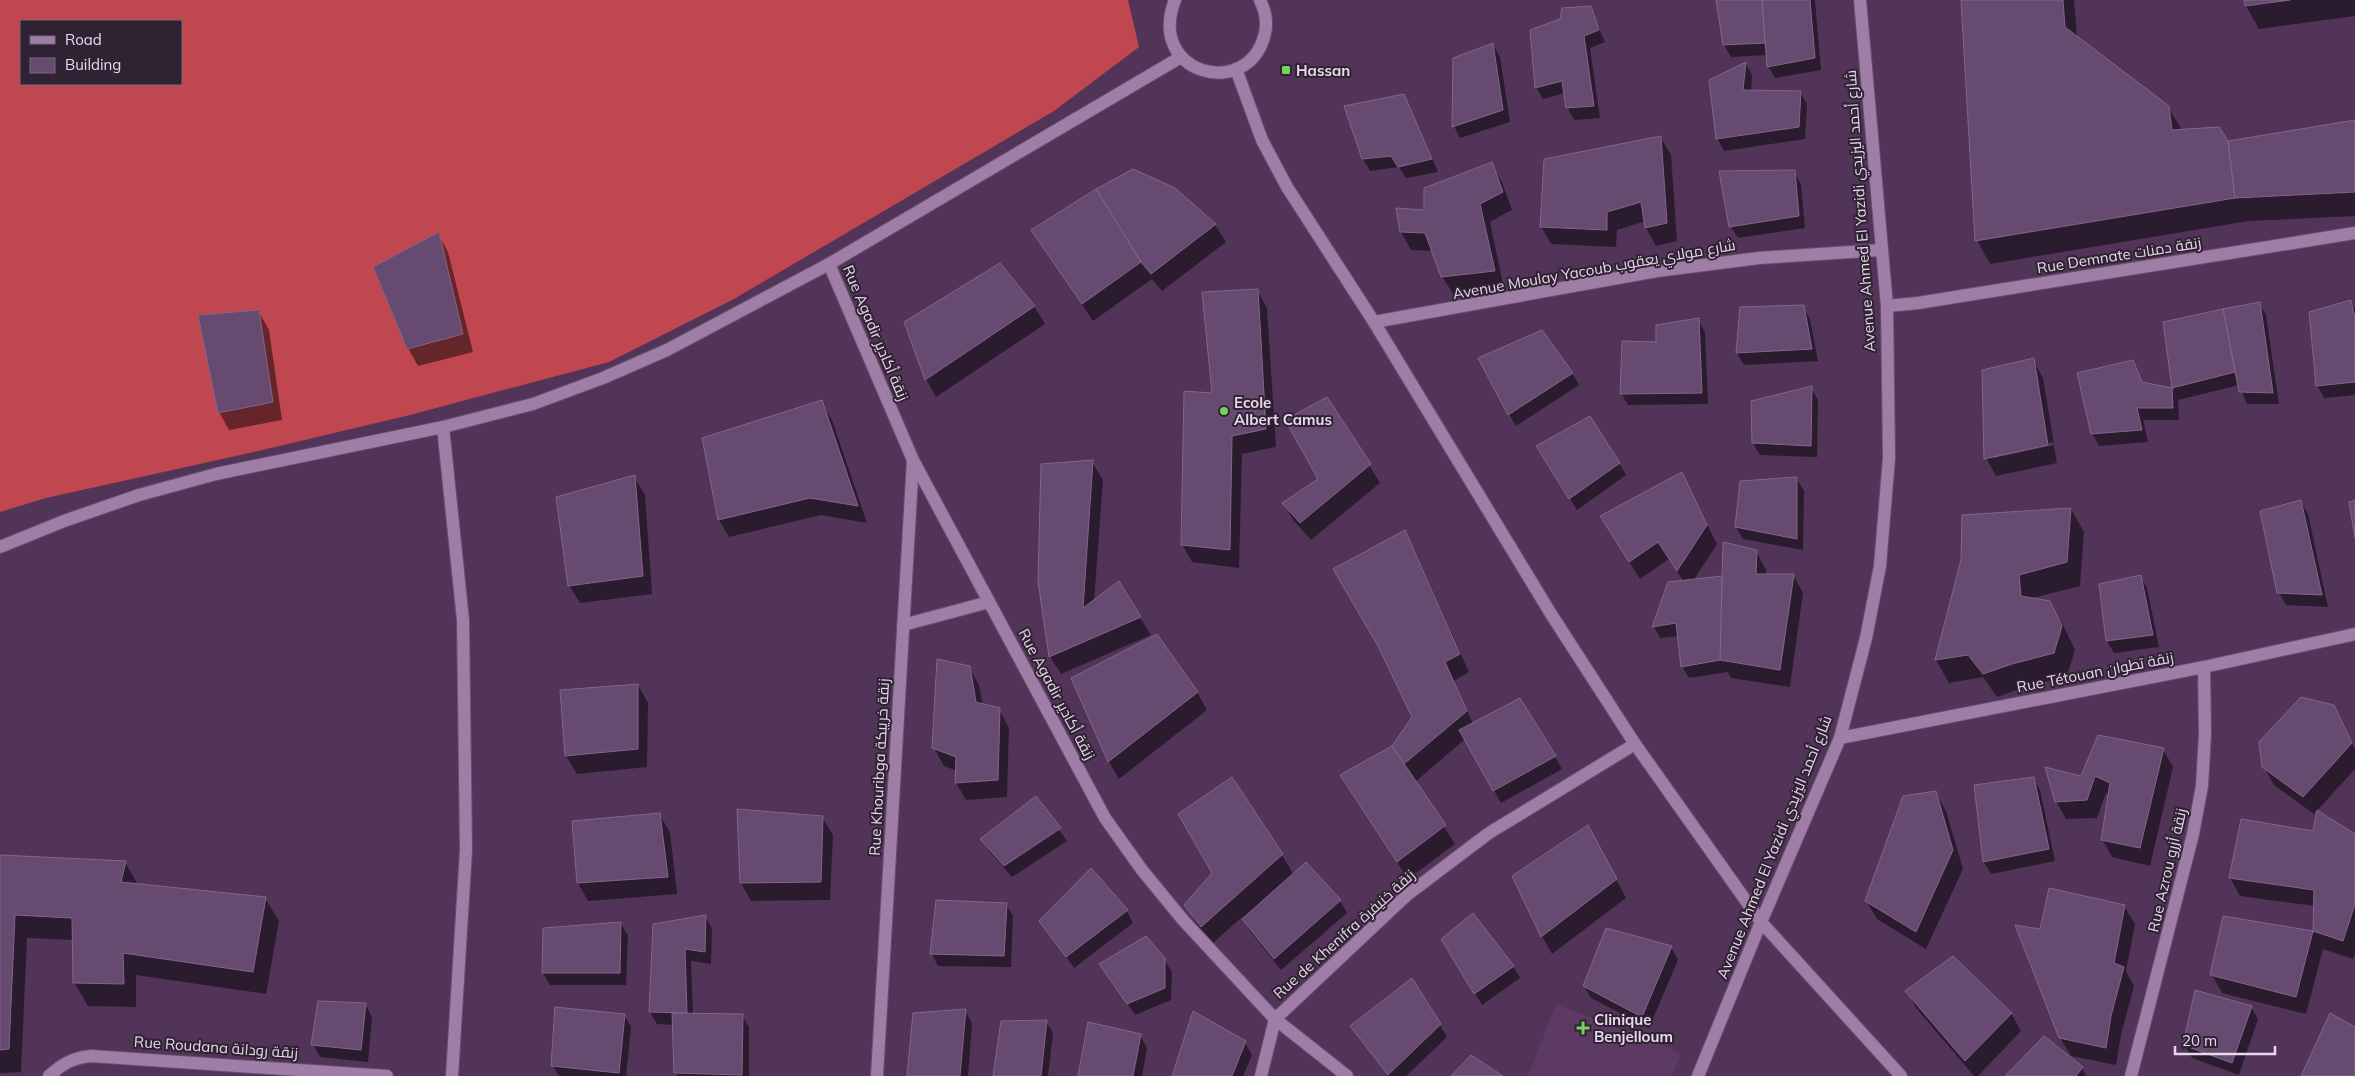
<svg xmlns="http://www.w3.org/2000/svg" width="2355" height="1076" font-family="Mulish,Cairo,sans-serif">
  <rect width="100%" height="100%" fill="#513458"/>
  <!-- built -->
  <path fill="#5c3a64" d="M1556,1004L1681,1053L1672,1076H1528Z"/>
  <!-- forest -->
  <path fill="#c0464f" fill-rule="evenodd" d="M0,0H1128L1139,47L1054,111L734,299L609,362L410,415L254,452L46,498L0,512ZM21,21H181V84H21Z"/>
  <!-- shadow -->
  <g fill="#0007" fill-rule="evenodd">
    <path d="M1717,0H1815L1821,70L1775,78L1768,66L1767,55L1731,57L1724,45Z"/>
    <path d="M1963,0H2074L2077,37L2168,107L2182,130L2227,142L2355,121V216L2249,221L1990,264L1977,240Z"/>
    <path d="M2245,0H2355V16L2259,29L2246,6Z"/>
    <path d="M1590,8L1605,42L1590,48L1600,118L1574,120L1567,107L1565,93L1543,99L1536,87Z"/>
    <path d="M1493,45L1500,57L1510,122L1460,138L1454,126Z"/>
    <path d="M1746,64L1752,75L1751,92H1800L1807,104L1805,139L1724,151L1717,138Z"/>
    <path d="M1403,95L1410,108L1438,172L1406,178L1399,167L1370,171L1363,159Z"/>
    <path d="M1661,138L1671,155L1677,241L1656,246L1646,228L1645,221L1617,230L1616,247L1551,244L1541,226Z"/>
    <path d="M1491,164L1502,182L1512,210L1490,222L1504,289L1453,294L1442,276L1433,251L1411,250L1401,232L1425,211Z"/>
    <path d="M1794,172L1801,184L1805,228L1738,238L1730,226Z"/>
    <path d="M1215,225L1226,242L1162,291L1152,279L1093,321L1033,231Z"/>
    <path d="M438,234L448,252L473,352L418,366L408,348Z"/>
    <path d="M1257,290L1267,308L1276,447L1242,454L1239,568L1192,562L1182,544Z"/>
    <path d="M2351,301L2355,309V395L2324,398L2317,385Z"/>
    <path d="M2259,303L2266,315L2279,404H2247L2239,385L2178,400L2179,420H2143L2148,442L2099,446L2092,433L2133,362L2143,383L2174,390L2164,323Z"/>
    <path d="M1034,306L1045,324L936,397L926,379Z"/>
    <path d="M1803,306L1810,319L1818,361L1744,365L1737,353Z"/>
    <path d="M259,312L269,330L282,420L229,430L219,412Z"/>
    <path d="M1698,320L1705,332L1708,404L1628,405L1621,393L1657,344Z"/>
    <path d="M2033,360L2043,378L2057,463L1996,476L1986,458ZM2053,442L2054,445L1994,458V455Z"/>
    <path d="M1572,373L1579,385L1516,426L1509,414Z"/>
    <path d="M1811,388L1818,400L1817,457L1760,455L1753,443Z"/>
    <path d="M821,402L832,420L867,523L821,515L729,537L719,520Z"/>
    <path d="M1545,458L1619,463L1626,475L1577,510Z"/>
    <path d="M1092,462L1103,480L1094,601L1118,583L1151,635L1061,674L1050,657L1039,581Z"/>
    <path d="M1369,465L1380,483L1311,540L1294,521L1283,503L1319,480Z"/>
    <path d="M1681,474L1717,544L1693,581L1723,577L1756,551L1766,570V575H1793L1803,593L1790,687L1731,678L1728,672L1689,678L1682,666L1679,636L1660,638L1654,627L1684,582L1669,559L1640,579L1612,534Z"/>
    <path d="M634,477L645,495L652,594L580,603L569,585Z"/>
    <path d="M1797,479L1804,491L1803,550L1743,539L1736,527Z"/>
    <path d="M2301,502L2308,514L2328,607L2286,605L2279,593Z"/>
    <path d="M2071,509L2084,532L2080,586L2029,599L2049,602L2063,625L2075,650L2067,676L2025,687L1997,697L1983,677L1949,683L1936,660L1962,561Z"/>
    <path d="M1404,531L1414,549L1469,672L1454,681L1473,724L1555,757L1562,769L1501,803L1465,739L1415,782L1455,844L1408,879L1352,793L1392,747L1413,717Z"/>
    <path d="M2140,576L2147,588L2159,647L2114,653L2107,641Z"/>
    <path d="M969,667L979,685L983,705L999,709L1009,728L1007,797L966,800L956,783L957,771L944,766L934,748Z"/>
    <path d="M1073,679L1197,692L1207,710L1119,779L1109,762Z"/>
    <path d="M638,685L648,703L647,767L577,774L566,756Z"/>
    <path d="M2334,706L2355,749V769L2314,814L2274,785L2264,767Z"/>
    <path d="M2163,749L2173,767L2150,866L2112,857L2102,839L2109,795L2106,793L2097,818L2066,819L2056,801L2081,778Z"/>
    <path d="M2033,778L2040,790L2055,861L1991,874L1984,862Z"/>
    <path d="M1936,793L1946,811L1963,869L1926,949L1877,919L1866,901Z"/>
    <path d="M1036,798L1067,841L1012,877L989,851L982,839Z"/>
    <path d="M659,814L670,832L677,894L588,901L578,883L574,822Z"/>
    <path d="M822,817L833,835L830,900L751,901L741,883Z"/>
    <path d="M2314,832L2355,835V953L2353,959L2323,949L2306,1014L2222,993L2212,975L2224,918L2314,933L2315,906L2240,896L2230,878Z"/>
    <path d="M1598,845L1626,898L1552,954L1542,936Z"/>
    <path d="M1282,855L1294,875L1340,901L1347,913L1281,970L1250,931L1242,917L1212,944L1196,923L1186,905L1213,874Z"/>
    <path d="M0,856L125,862L138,885L265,898L279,921L266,994L136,975V1007L88,1006L74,982V940L27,938L21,1072L0,1073Z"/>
    <path d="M1006,904L1013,916L1011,967L938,966L932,954Z"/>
    <path d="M2124,906L2135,924L2126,971L2134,986L2121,1035L2116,1065L2071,1056L2060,1038L2041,930Z"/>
    <path d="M1127,911L1133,923L1074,968L1041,921Z"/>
    <path d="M706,917L712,929L711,964L691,961L693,1015H742L749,1027V1076H678L676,1072L674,1025L657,1024L650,1012L654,925Z"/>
    <path d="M621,924L628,936L626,985H550L543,973Z"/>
    <path d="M1443,939L1513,966L1520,978L1482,1005Z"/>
    <path d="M1671,947L1678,960L1649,1028L1591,998L1584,986Z"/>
    <path d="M1164,959L1172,972L1171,1000L1135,1015L1101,964Z"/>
    <path d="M1907,991L2011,1013L2021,1031L1978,1076H1974L1917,1009Z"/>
    <path d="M366,1005L372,1017L368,1062L320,1057L313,1044Z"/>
    <path d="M2251,1007L2258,1019L2239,1075L2192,1058L2185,1045Z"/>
    <path d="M965,1011L972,1023L968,1076H908Z"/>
    <path d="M624,1015L631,1027L626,1076H559L553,1066Z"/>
    <path d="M1046,1021L1053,1033L1048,1076H994Z"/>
    <path d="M1440,1025L1447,1037L1406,1076H1388L1352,1027Z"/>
    <path d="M1140,1035L1147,1048L1142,1076H1079Z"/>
    <path d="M1245,1042L1252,1055L1243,1076H1173Z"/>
    <path d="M2082,1068L2086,1076H2006Z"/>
  </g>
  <!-- building -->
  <g fill="#674a6f" stroke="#84658c">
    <path d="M1716,0H1762L1765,43L1723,45Z"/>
    <path d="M1762,0H1810L1815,58L1767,67Z"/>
    <path d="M1961,0H2063L2065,27L2169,106L2172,130L2219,127L2228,141L2235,198L1975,241Z"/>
    <path d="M2244,0H2290L2245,6Z"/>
    <path d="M1591,6L1599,30L1584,36L1594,106L1566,108L1562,81L1535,88L1530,30L1560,19L1562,8Z"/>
    <path d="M1493,43L1503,110L1452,127L1453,58Z"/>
    <path d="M1746,62L1743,90L1801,91L1799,127L1716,139L1709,80Z"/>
    <path d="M1404,94L1432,159L1398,167L1391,156L1362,159L1344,106Z"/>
    <path d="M2355,120V192L2235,198L2228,141Z"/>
    <path d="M1661,136L1667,223L1645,228L1641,202L1607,212V230L1540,227L1544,159Z"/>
    <path d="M1492,162L1503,192L1480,204L1495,271L1441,277L1425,233L1400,232L1396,208L1424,210V188Z"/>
    <path d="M1133,169L1175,188L1216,224L1151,274L1141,262L1096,189Z"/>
    <path d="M1795,170L1799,216L1729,227L1719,171Z"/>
    <path d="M1096,189L1141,262L1082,304L1031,230Z"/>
    <path d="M439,232L463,334L407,349L373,267Z"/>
    <path d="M1000,263L1035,306L925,380L904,322Z"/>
    <path d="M1258,289L1266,429L1232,436L1230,550L1181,545L1184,391L1212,393L1202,292Z"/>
    <path d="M2351,300L2355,318V382L2316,386L2309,312Z"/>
    <path d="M2260,302L2273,393L2239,392L2223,309Z"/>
    <path d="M1804,305L1812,349L1736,353L1740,307Z"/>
    <path d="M2223,309L2235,372L2172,388L2163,322Z"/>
    <path d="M259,310L273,402L218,413L198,315Z"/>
    <path d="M1699,318L1702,393L1620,394L1622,341L1656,342V325Z"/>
    <path d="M1542,330L1573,373L1508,415L1478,358Z"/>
    <path d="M2034,358L2048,445L1984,459L1982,370Z"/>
    <path d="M2133,360L2142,382L2172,388L2173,408H2137L2142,430L2091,434L2077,373Z"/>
    <path d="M1812,386L1811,446L1752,443L1751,401Z"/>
    <path d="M1327,397L1371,464L1300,523L1282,503L1318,479L1285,420Z"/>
    <path d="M822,400L858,506L810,498L718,520L702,438Z"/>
    <path d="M1590,416L1620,463L1569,499L1536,446Z"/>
    <path d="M1093,460L1083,608L1119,581L1141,617L1049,657L1038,581L1041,464Z"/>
    <path d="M1682,472L1707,525L1677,571L1658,542L1629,562L1600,516Z"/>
    <path d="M635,475L643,576L568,586L556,497Z"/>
    <path d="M1797,477V539L1735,527L1740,481Z"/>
    <path d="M2301,500L2322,595L2277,593L2260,511Z"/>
    <path d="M2355,500V538L2349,502Z"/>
    <path d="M2071,508L2067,562L2019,575L2021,596L2050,601L2062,626L2054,653L2012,664L1983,674L1968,655L1935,660L1961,560L1962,515Z"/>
    <path d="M1405,530L1460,654L1445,662L1467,711L1404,764L1392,746L1412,717L1378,646L1333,569Z"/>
    <path d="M1723,542L1757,550L1756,574H1794L1780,670L1720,660Z"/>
    <path d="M2141,575L2153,635L2106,641L2099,584Z"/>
    <path d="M1722,576L1720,660L1681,667L1676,623L1652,627L1668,582Z"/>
    <path d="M1157,634L1198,692L1108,762L1071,678Z"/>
    <path d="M937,659L970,666L976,702L1000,708L998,780L955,783L956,757L932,748Z"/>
    <path d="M638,684V749L565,756L560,690Z"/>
    <path d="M2301,697L2334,705L2352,743L2303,797L2262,767L2259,742Z"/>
    <path d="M1520,698L1556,756L1493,791L1459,730Z"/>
    <path d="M2098,735L2164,748L2140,848L2101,840L2110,783L2095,776L2087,800L2055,802L2045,767L2081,776Z"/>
    <path d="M1392,746L1446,825L1397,862L1340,775Z"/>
    <path d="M1232,777L1283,854L1201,927L1184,905L1212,873L1178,814Z"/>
    <path d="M2034,777L2049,849L1983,862L1974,785Z"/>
    <path d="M1936,791L1953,850L1916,932L1865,901L1903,796Z"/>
    <path d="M1036,796L1061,828L1004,866L980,839Z"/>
    <path d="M737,809L823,816L821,882L740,883Z"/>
    <path d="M2317,810L2355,834V904L2343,941L2313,931L2314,890L2229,878L2241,819L2313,831Z"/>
    <path d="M660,813L668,877L577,883L572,821Z"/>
    <path d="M1588,825L1617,879L1541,937L1512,876Z"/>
    <path d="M0,855L126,861L121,882L266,897L253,972L123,953L124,984L73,983L72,918L15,915L9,1049L0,1050Z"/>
    <path d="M1306,862L1341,900L1274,959L1242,919Z"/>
    <path d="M1091,868L1128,910L1066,957L1039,921Z"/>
    <path d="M2049,888L2125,905L2114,963L2124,967L2111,1016L2106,1048L2059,1038L2015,925L2040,929Z"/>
    <path d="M936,900L1007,903L1004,956L930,954Z"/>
    <path d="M1473,913L1514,966L1474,994L1441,939Z"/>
    <path d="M706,915L705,952L685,949L687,1013L649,1012L653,924Z"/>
    <path d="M2223,916L2313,931L2296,997L2210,975Z"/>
    <path d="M621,922L620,973H542L543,928Z"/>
    <path d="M1606,928L1672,946L1642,1017L1583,986Z"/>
    <path d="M1146,936L1165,958V988L1127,1004L1099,964Z"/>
    <path d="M1953,956L2012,1013L1965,1061L1905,991Z"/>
    <path d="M1412,978L1441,1024L1388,1075L1350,1026Z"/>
    <path d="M2195,990L2252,1006L2232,1063L2183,1045Z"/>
    <path d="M318,1001L366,1003L361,1050L311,1045Z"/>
    <path d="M555,1007L625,1014L619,1073L551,1066Z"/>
    <path d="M966,1009L960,1076H907L913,1013Z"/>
    <path d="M1193,1011L1246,1041L1232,1076H1172Z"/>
    <path d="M672,1013L743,1014L742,1075L674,1073Z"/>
    <path d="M2330,1013L2355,1027V1076H2301Z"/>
    <path d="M1047,1020L1041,1076H993L1001,1021Z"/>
    <path d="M1088,1022L1141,1034L1133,1076H1078Z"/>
    <path d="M2044,1036L2083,1067L2076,1076H2005Z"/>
    <path d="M1471,1055L1503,1076H1451Z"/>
  </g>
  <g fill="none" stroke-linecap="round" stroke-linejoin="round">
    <defs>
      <g id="minor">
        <path d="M1175,0C1146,74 1246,100 1264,37C1268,24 1266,12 1260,0"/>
        <path d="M1236,69L1262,140L1287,187L1374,322L1551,614L1635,744L1761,922L1901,1076"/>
        <path d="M829,264L913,460L1105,818L1142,870L1183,920L1275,1019L1347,1076"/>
        <path d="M1887,306L1918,303L2355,233"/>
        <path d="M1374,322L1657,271L1759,258L1881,250"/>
        <path d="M443,427L463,620L466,850L452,1076"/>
        <path d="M0,547L64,521L139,495L216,474L443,427L533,404L603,378L667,350L829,264L1181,57"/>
        <path d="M903,625L989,602"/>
        <path d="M1840,738L2204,667L2355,634"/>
        <path d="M49,1076C62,1064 72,1058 91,1056L387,1076"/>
        <path d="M877,1076L913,460"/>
        <path d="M1261,1076L1275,1019L1407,895L1489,833L1635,744"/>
        <path d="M1698,1076L1761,922L1840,738L1866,638L1880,566L1889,458L1887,306L1860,0"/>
        <path d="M2131,1076L2193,834L2202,786L2205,734L2204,667"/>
      </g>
    </defs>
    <!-- minor casing -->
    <use href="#minor" stroke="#68506e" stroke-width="14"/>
    <!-- minor -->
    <use href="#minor" stroke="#9e7ea6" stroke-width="12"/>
  </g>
  <!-- markers -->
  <g fill="#74d25c" stroke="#2f2232" stroke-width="2">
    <rect x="1281" y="65" width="10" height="10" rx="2.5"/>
    <circle cx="1224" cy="411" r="5"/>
    <path d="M1580.5 1020.5h5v5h5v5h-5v5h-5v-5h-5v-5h5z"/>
  </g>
  <g text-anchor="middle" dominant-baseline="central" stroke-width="4" stroke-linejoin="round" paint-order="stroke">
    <!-- poi labels -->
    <g font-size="15" font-weight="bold" fill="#e8d7ed" stroke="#2f2232" text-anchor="start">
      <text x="1296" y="70">Hassan</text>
      <text x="1234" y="402">Ecole<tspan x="1234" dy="17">Albert Camus</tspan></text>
      <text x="1594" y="1019">Clinique<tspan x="1594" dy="17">Benjelloum</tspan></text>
    </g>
    <!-- street labels -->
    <g font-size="15" fill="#e8d7ed" stroke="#2f2232">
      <text transform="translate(1860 211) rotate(-94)">Avenue Ahmed El Yazidi شارع أحمد اليزيدي</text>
      <text transform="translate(2119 255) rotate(-9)">Rue Demnate زنقة دمنات</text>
      <text transform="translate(1594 269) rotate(-10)">Avenue Moulay Yacoub شارع مولاي يعقوب</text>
      <text transform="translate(876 333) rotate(67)">Rue Agadir زنقة أكادير</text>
      <text transform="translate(2095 672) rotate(-11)">Rue Tétouan زنقة تطوان</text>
      <text transform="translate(1057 694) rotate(62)">Rue Agadir زنقة أكادير</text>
      <text transform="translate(879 767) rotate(-87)">Rue Khouribga زنقة خريبكة</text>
      <text transform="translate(1774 847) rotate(-68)">Avenue Ahmed El Yazidi شارع أحمد اليزيدي</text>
      <text transform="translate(2167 870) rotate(-77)">Rue Azrou زنقة أزرو</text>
      <text transform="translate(1344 934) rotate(-42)">Rue de Khenifra زنقة خنيفرة</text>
      <text transform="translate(216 1047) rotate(4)">Rue Roudana زنقة رودانة</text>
    </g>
  </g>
  <!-- legend -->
  <rect x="20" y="20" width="162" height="65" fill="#2f2232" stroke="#796a7d"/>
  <rect x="30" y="36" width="25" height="8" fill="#9e7ea6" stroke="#796a7d"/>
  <text x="65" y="45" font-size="15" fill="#e8d7ed">Road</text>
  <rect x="30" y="58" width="25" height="15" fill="#674a6f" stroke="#796a7d"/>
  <text x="65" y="70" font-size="15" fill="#e8d7ed">Building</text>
  <!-- scale -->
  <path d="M2175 1046v8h100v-8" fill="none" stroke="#e8d7ed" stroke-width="2.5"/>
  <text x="2182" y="1046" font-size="15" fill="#e8d7ed" stroke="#2f2232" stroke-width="4" paint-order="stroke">20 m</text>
</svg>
